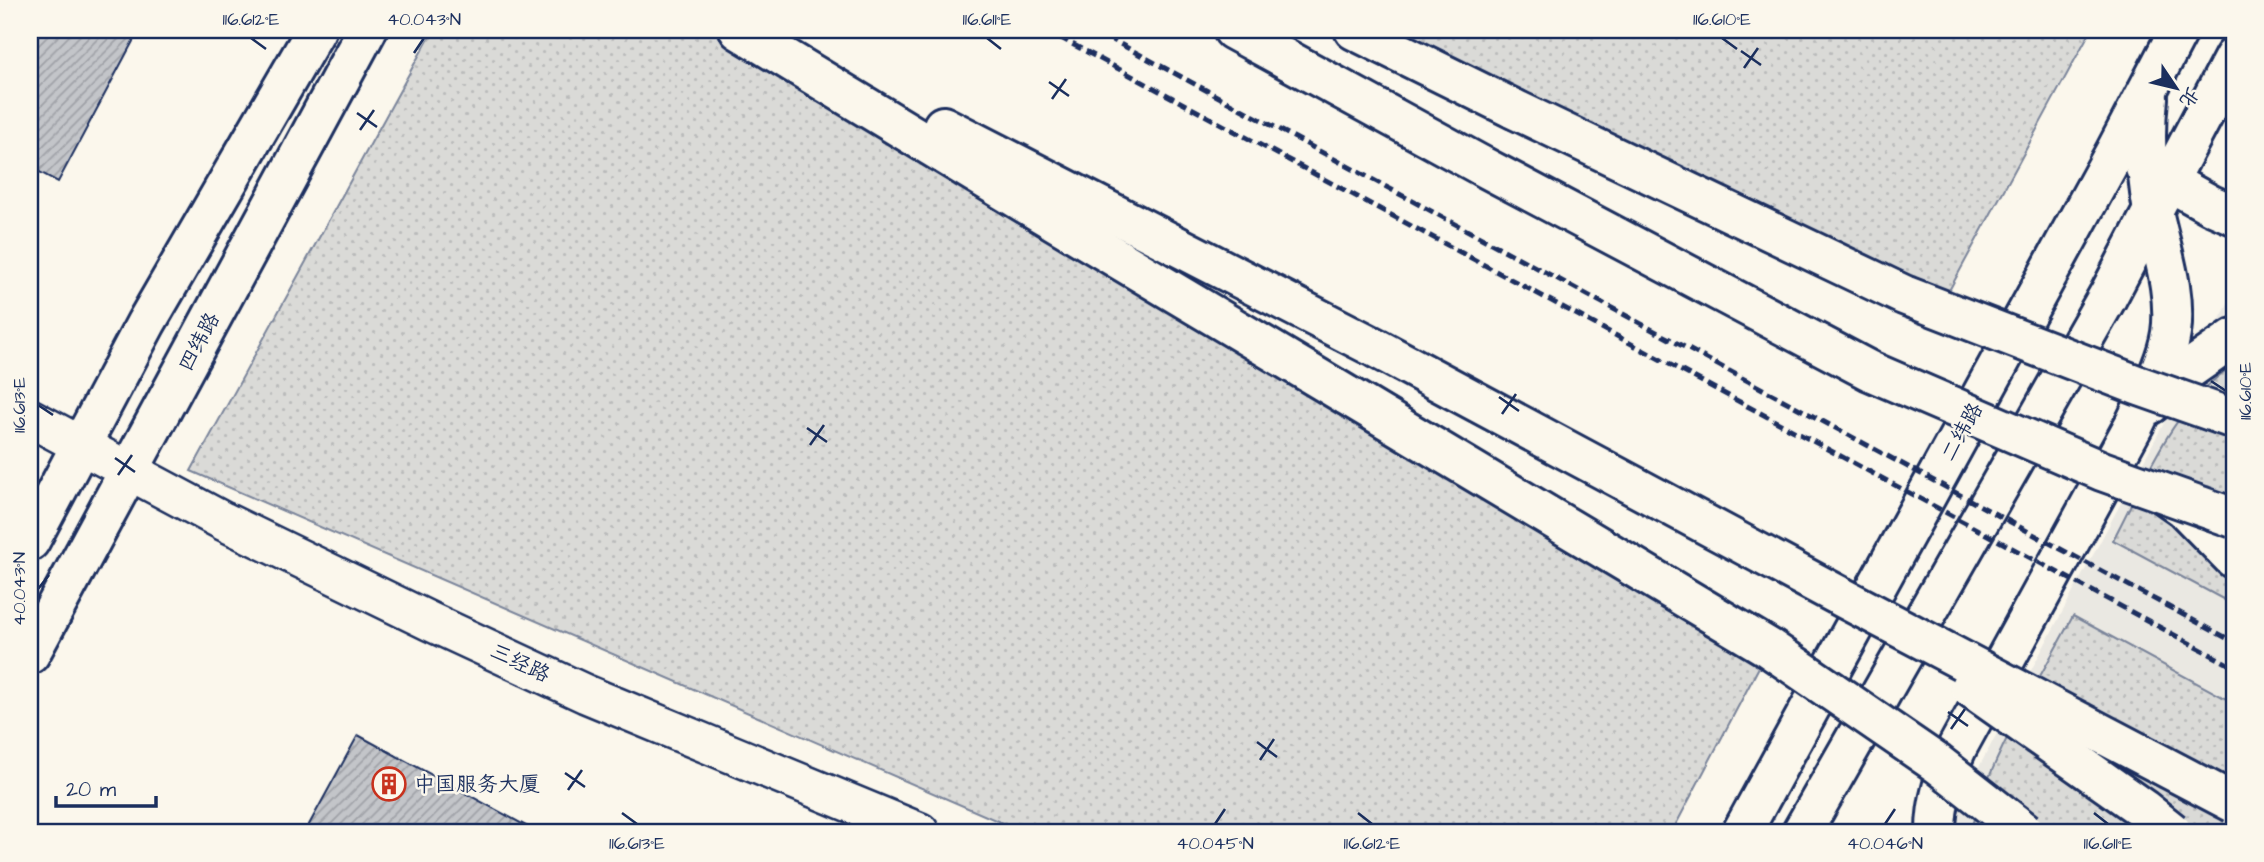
<svg xmlns="http://www.w3.org/2000/svg" width="2264" height="862" font-family="'Architects Daughter','LXGW WenKai TC',sans-serif">
  <defs>
    <pattern id="grass-dots" width="8" height="8" patternUnits="userSpaceOnUse" patternTransform="scale(1.75)"><rect width="8" height="8" fill="#dadad7"/><path d="M2 2h.1M6 6h.1" fill="none" stroke="#babbbb" stroke-width="1.8" stroke-linecap="round"/></pattern>
    <pattern id="building-hatch" width="6" height="6" patternUnits="userSpaceOnUse" patternTransform="scale(1.75)"><rect width="6" height="6" fill="#c3c5c9"/><path d="M-1 1l2-2M0 6l6-6M5 7l2-2" fill="none" stroke="#9ea0a6"/></pattern>
  </defs>
  <rect width="100%" height="100%" fill="#fbf7ec"/>
  <filter id="ink" filterUnits="userSpaceOnUse"><feTurbulence type="fractalNoise" baseFrequency=".0143" numOctaves="2"/><feDisplacementMap in="SourceGraphic" scale="14" xChannelSelector="R" yChannelSelector="G"/><feConvolveMatrix kernelMatrix="1 2 1 2 8 2 1 2 1" color-interpolation-filters="sRGB"/></filter>
  <g filter="url(#ink)">
    <!-- built -->
    <path fill="#eae8e2" d="M2234,293V832H1944Z"/>
    <!-- grass -->
    <g fill="url(#grass-dots)" stroke="#7a849a" stroke-width="2">
      <path d="M433,30H739L1769,648L1672,832H1023L191,471Z"/>
      <path d="M1354,30H2091L1939,309Z"/>
      <path d="M2234,365V605L2113,540C2145,479 2174,403 2234,365Z"/>
      <path d="M2073,616L2234,703V832H1970C1991,755 2036,686 2073,616Z"/>
    </g>
    <!-- building -->
    <g fill="url(#building-hatch)" stroke="#1b2f5e" stroke-width="2">
      <path d="M30,30H139L58,182L30,167Z"/>
      <path d="M358,735L537,832H305Z"/>
    </g>
    <g fill="none" stroke-linecap="round" stroke-linejoin="round">
      <defs>
        <path id="tertiary" d="M30,418L223,521L431,622L586,694L920,832"/>
        <g id="secondary">
          <path d="M2145,168L2211,205L2234,215"/>
          <path d="M2151,404L2181,375L2234,338"/>
          <path d="M1742,832L2115,152L2179,30"/>
          <path d="M1802,832L2108,296L2234,57"/>
          <path d="M1936,832C1936,801 1945,774 1958,746L2135,423C2148,395 2166,365 2171,333C2177,293 2161,249 2153,211C2146,173 2144,136 2148,98"/>
        </g>
        <g id="primary">
          <path d="M30,541L146,323L316,30"/>
          <path d="M30,654L367,30"/>
        </g>
        <g id="trunk">
          <path d="M739,30L1038,211L1348,396"/>
          <path d="M1233,30L1482,166"/>
          <path d="M1354,30L1514,109"/>
          <path d="M943,126L1376,348"/>
          <path d="M2164,494L2184,508L2234,559"/>
        </g>
      </defs>
      <!-- tertiary casing -->
      <use href="#tertiary" stroke="#1b2f5e" stroke-width="42"/>
      <!-- secondary casing -->
      <use href="#secondary" stroke="#1b2f5e" stroke-width="44"/>
      <!-- primary casing -->
      <use href="#primary" stroke="#1b2f5e" stroke-width="44"/>
      <!-- trunk casing -->
      <use href="#trunk" stroke="#1b2f5e" stroke-width="44"/>
      <!-- tertiary -->
      <use href="#tertiary" stroke="#fbf7ec" stroke-width="37"/>
      <!-- secondary -->
      <use href="#secondary" stroke="#fbf7ec" stroke-width="38"/>
      <!-- primary -->
      <use href="#primary" stroke="#fbf7ec" stroke-width="38"/>
      <!-- trunk -->
      <use href="#trunk" stroke="#fbf7ec" stroke-width="38"/>
      <!-- rail -->
      <g stroke="#1b2f5e" stroke-width="5" stroke-dasharray="10 5" stroke-linecap="butt">
        <path d="M1046,30L2234,667"/>
        <path d="M1094,30L2234,642"/>
      </g>
      <defs>
        <g id="trunk-bridge">
          <path d="M1514,109L1904,295L2137,385L2234,419"/>
          <path d="M1482,166L1870,371L2102,471L2234,518"/>
          <path d="M1376,348L1849,601L2234,803"/>
          <path d="M1348,396L1769,648L1938,764L2025,832"/>
          <path d="M1970,687L2143,809L2172,832"/>
        </g>
      </defs>
      <!-- trunk-bridge casing -->
      <use href="#trunk-bridge" stroke="#1b2f5e" stroke-width="44" stroke-linecap="butt"/>
      <!-- trunk-bridge -->
      <use href="#trunk-bridge" stroke="#fbf7ec" stroke-width="38"/>
    </g>
  </g>
  <!-- ticks -->
  <path fill="none" stroke="#1b2f5e" stroke-width="2.5" d="M251,38L266,49M987,38L1001,49M1722,38L1737,49M1741,51L1761,65M414,53L424,38M1744,68L1758,48M1049,82L1069,96M1052,99L1066,79M357,113L377,127M360,130L374,110M2211,381L2226,391M1499,397L1519,411M38,405L53,415M1502,414L1516,394M807,428L827,442M810,445L824,425M115,458L135,472M118,475L132,455M38,589L49,575M1948,712L1968,726M1951,729L1965,709M1257,742L1277,757M1260,760L1274,739M565,773L585,787M568,790L582,770M622,813L637,824M1358,813L1372,824M2094,813L2108,824M1215,824L1225,809M1885,824L1895,809"/>
  <!-- icons -->
  <defs>
    <symbol id="building-ring" viewBox="-11 -11 22 22"><circle r="9.5" fill="#fbf7ec" stroke="#c8321e" stroke-width="1.5"/><path d="M-4-6H4V6H1V3H-1V6H-4ZM-2.5-4.3h1.7v1.8h-1.7ZM.8-4.3h1.7v1.8H.8ZM-2.5-1h1.7V.8h-1.7ZM.8-1h1.7V.8H.8Z" fill="#c8321e"/></symbol>
  </defs>
  <g fill-rule="evenodd">
    <use href="#building-ring" x="370" y="765" width="38" height="38"/>
  </g>
  <g text-anchor="middle" dominant-baseline="central" stroke-width="5" stroke-linejoin="round" paint-order="stroke">
    <!-- street labels -->
    <g font-size="21" fill="#1b2f5e" stroke="#fbf7ec">
      <text transform="translate(199 342) rotate(-62)">四纬路</text>
      <text transform="translate(1962 432) rotate(-61)">二纬路</text>
      <text transform="translate(520 663) rotate(25)">三经路</text>
    </g>
    <!-- poi labels -->
    <g font-size="21" fill="#1b2f5e" stroke="#fbf7ec" text-anchor="start">
      <text x="414" y="784">中国服务大厦</text>
    </g>
  </g>
  <!-- margin -->
  <rect width="2264" height="862" fill="none" stroke="#fbf7ec" stroke-width="77"/>
  <!-- north arrow -->
  <g transform="translate(2176 88) rotate(125)" stroke="#fbf7ec" stroke-width="5" paint-order="stroke">
  <path d="M0-5L12 26L0 18L-12 26Z" fill="#1b2f5e"/>
  <text y="-10" font-size="19" font-weight="bold" text-anchor="middle" fill="#1b2f5e">北</text>
  </g>
  <!-- scale -->
  <path d="M56 796v10h100v-10" fill="none" stroke="#1b2f5e" stroke-width="3.5"/>
  <text x="66" y="796" font-size="21" fill="#1b2f5e" stroke="#fbf7ec" stroke-width="5" paint-order="stroke">20 m</text>
  <rect x="38" y="38" width="2188" height="786" fill="none" stroke="#1b2f5e" stroke-width="2.5"/>
  <g font-size="18" text-anchor="middle" fill="#1b2f5e">
    <text x="251" y="25">116.612°E</text>
    <text x="424" y="25">40.043°N</text>
    <text x="987" y="25">116.611°E</text>
    <text x="1722" y="25">116.610°E</text>
    <text transform="translate(2245 391) rotate(-90)" y="6">116.610°E</text>
    <text transform="translate(19 405) rotate(-90)" y="6">116.613°E</text>
    <text transform="translate(19 589) rotate(-90)" y="6">40.043°N</text>
    <text x="637" y="849">116.613°E</text>
    <text x="1215" y="849">40.045°N</text>
    <text x="1372" y="849">116.612°E</text>
    <text x="1885" y="849">40.046°N</text>
    <text x="2108" y="849">116.611°E</text>
  </g>
</svg>
